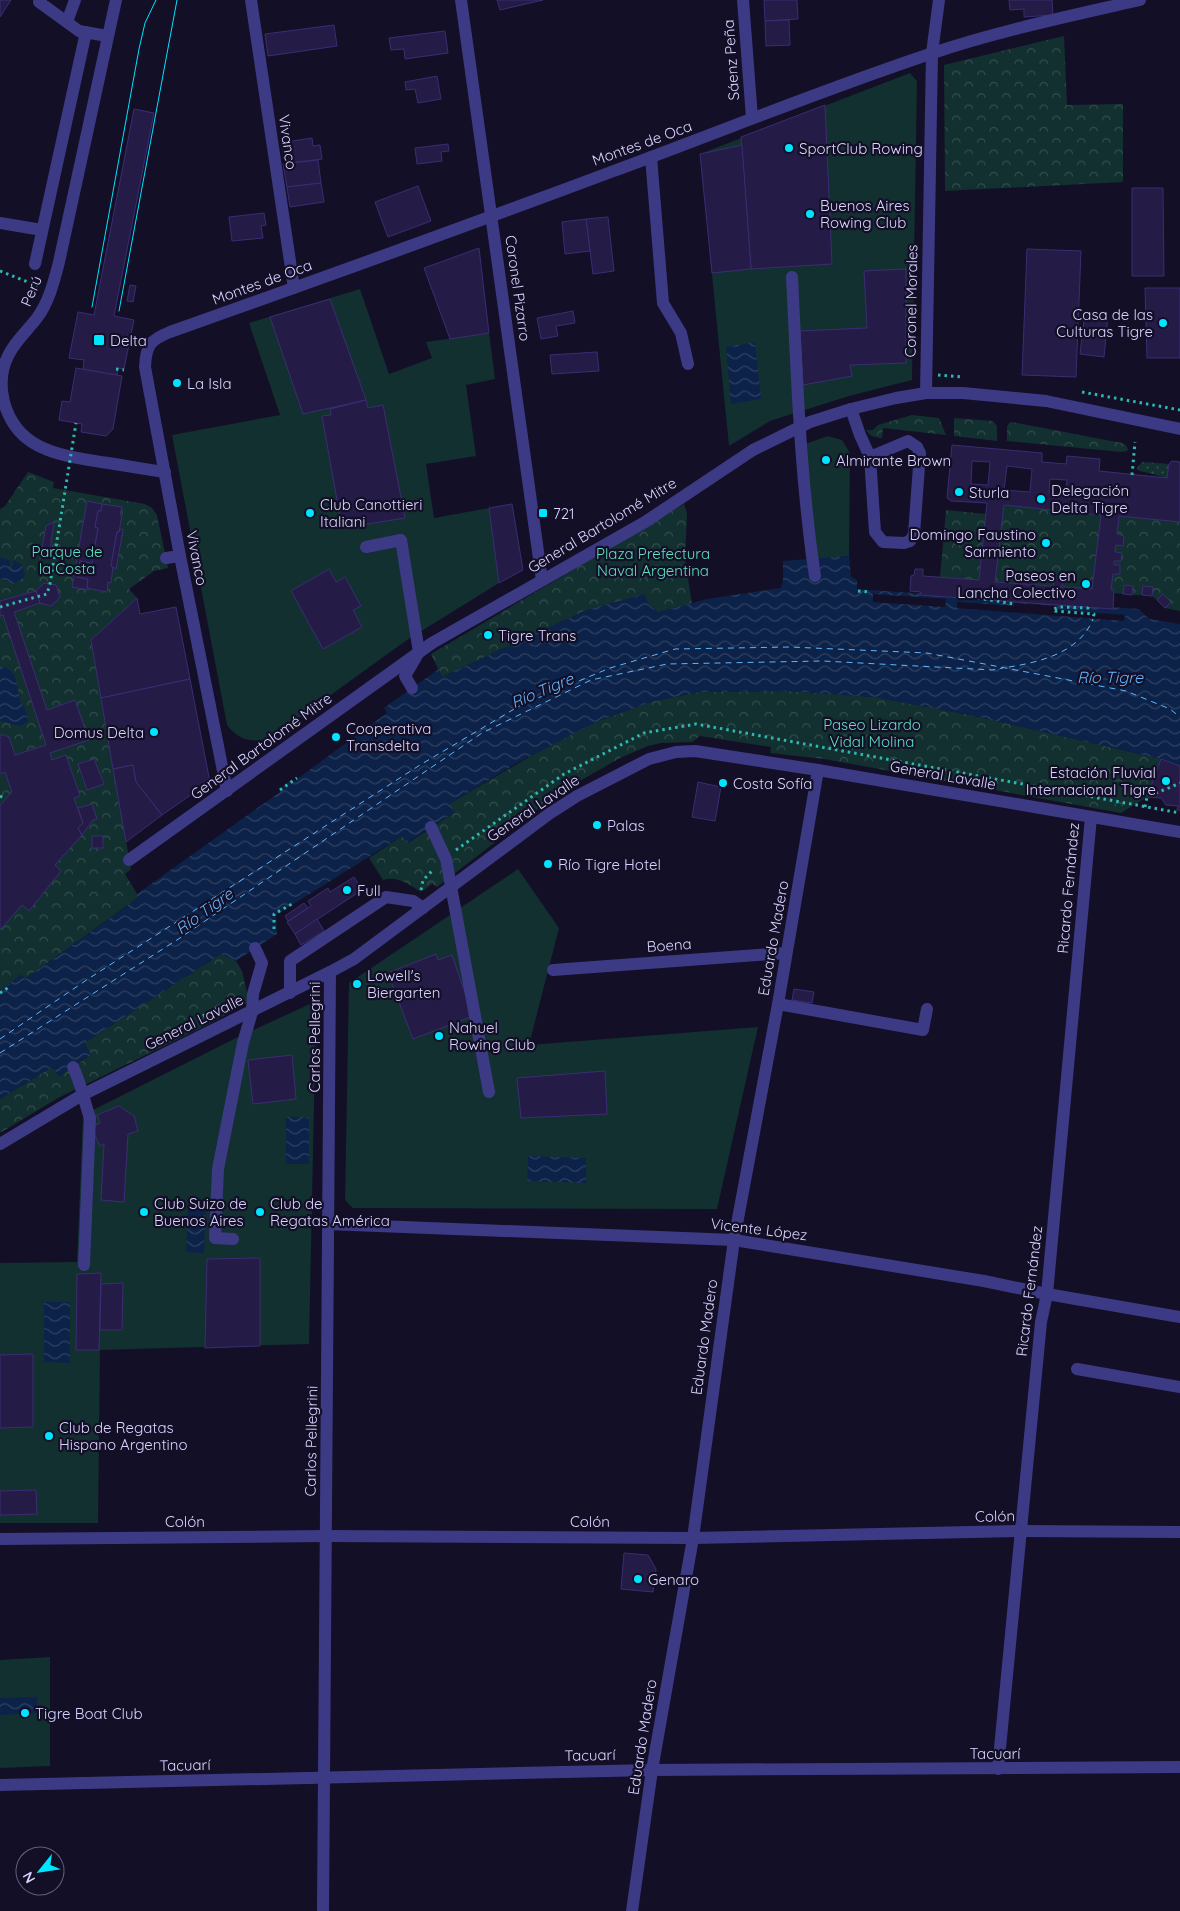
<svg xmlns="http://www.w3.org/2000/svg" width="1180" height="1911" font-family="Quicksand,sans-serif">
  <defs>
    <pattern id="grass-dots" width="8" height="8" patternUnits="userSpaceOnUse" patternTransform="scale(1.25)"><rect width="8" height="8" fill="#12302f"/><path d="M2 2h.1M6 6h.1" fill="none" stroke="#344d4e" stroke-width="1.8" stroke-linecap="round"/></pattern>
    <pattern id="park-crowns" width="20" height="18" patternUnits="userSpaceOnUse" patternTransform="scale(1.25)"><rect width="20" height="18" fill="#12302f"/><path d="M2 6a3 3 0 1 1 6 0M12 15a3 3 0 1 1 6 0" fill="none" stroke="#344d4e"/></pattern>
    <pattern id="water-waves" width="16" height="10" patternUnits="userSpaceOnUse" patternTransform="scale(1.25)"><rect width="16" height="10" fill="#0c2248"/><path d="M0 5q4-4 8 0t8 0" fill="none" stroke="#2f4163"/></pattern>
  </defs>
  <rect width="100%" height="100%" fill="#130f26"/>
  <!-- grass -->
  <path fill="url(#grass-dots)" d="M1143,462L1169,464L1167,478L1137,470L1138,466Z"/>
  <!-- park -->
  <g fill="url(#park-crowns)">
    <path d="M1064,36L1067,105L1123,104V182L945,191L944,65Z"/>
    <path d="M912,415L939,418L946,435L883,428L882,438C875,438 870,436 866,430H873L878,425Z"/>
    <path d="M954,418L993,421L997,426V441L954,436Z"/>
    <path d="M1012,422L1122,443L1126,445L1128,449L1127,451L1121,452L1007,441V427L1009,423Z"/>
    <path d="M28,472L54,482L53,488L145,504L152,508L157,515L168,568L154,571L129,589L137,598L91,640L131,869L125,874L139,897L25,979L21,975L0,991V509L5,506Z"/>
    <path d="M684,504L687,513L685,559L692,604L659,612L650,606L587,610L442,677L431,654Z"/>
    <path d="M1004,505L1101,515L1092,589L995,582Z"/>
    <path d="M946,510L986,514L979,580L940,577Z"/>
    <path d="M1119,516L1180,522V611L1165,608L1171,602L1163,594L1157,600L1152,596V587L1143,586L1142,595H1132L1133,586L1124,585L1123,594L1114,593V590H1111L1113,574H1120V565H1114V561H1121L1122,553L1115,552L1116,545L1123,546L1124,536L1117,534Z"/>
    <path d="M788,691L875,697L975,716L1161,759L1147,797L1121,813L824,759L770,753L771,747L700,736L692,742L661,743L648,746L620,758L559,793L437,887L432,884L421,892C410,885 397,875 383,880L369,858L402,836L408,843L454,813L449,804L562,738L598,721L654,701L699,692Z"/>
    <path d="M221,954L236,961L242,971L249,1002L207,1025L58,1098L0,1133V1099L52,1067L59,1076L91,1055L84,1043Z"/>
  </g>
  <!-- pitch -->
  <g fill="#12302f">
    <path d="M910,73L917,81L912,380L849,396L770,421L729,446L700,154Z"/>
    <path d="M360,289L389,374L432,358L426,342L489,333L495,379L466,385L476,456L426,464L434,518L489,508L499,583L407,640L271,738C252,743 239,741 227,725L172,435L280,415L249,323Z"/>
    <path d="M828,436L842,440L850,453L849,556L806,560L796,447Z"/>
    <path d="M518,869L559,928L529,1045L758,1027L717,1209L353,1208L345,1200L349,983Z"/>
    <path d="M310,1004L316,1008L309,1344L100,1350L98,1523H0V1263L77,1262L83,1115L234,1039Z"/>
    <path d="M50,1657V1766L0,1768V1660Z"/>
  </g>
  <!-- water -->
  <g fill="url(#water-waves)">
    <path d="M755,342L761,399L731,404L726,347Z"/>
    <path d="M849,556L851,577L857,580V589L1139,609L1149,619L1180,624V766L1161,759L975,716L874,697L788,691L699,692L654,701L598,721L517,763L449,804L455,812L407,843L402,836L276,915L277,934L236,961L221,954L84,1043L91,1055L59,1076L52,1067L0,1099V991L21,975L25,979L138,898L137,894L280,792L279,790L291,780L293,782L387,713L384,708L439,669L442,677L587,610L644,594L650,606L659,612L707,599L781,588L783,580V561Z"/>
    <path d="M0,557L11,561L9,568L11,569L14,560L21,564L25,574L22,580L12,584L0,578Z"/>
    <path d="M0,667C19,665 16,691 21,702C24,709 29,713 28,721C19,731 11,721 0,721Z"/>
    <rect x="286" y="1117" width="23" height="47"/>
    <path d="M528,1156L586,1158V1183L527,1181Z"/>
    <path d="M188,1205H206L204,1253L186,1252Z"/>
    <path d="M44,1302H70V1363L44,1362Z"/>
    <path d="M37,1697L38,1713L0,1715V1698Z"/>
  </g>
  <!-- pier -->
  <g fill="#130f26">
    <path d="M873,594L946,599L945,607L873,602Z"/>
    <path d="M957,602L1014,606V603L1057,606V610L1125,615L1124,621L957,608Z"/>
  </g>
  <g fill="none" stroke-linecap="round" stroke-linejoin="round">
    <!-- ferry -->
    <g stroke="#62b6ff" stroke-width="1" stroke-dasharray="6 5" stroke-linecap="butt">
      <path d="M1009,667C1041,662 1080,652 1093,619"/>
      <path d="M0,1039L88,979L420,765L521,705L610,668L675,649L790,647L927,653L1126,691L1170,709L1180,717"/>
      <path d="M0,1053L180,938L482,733L591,680L667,664L823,661L992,670L1003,668"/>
    </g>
  </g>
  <!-- building -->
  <g fill="#241b47" stroke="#3b2d73" fill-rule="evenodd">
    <path d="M0,0H11L0,17Z"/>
    <path d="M497,0H543L500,10Z"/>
    <path d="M764,0H797L798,19L765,21Z"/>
    <path d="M1009,0H1052L1053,15L1024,17V9L1010,10Z"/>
    <path d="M789,20L790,45L766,46L765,21Z"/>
    <path d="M334,25L337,46L268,56L265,34Z"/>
    <path d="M445,31L448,53L405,59L404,49L391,50L389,38Z"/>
    <path d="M437,76L441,99L418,103L415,89L406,90L405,82Z"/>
    <path d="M825,105L832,264L751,269L741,137Z"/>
    <path d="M134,109L154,113L114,316L134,320L124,369L118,368L117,376L83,369L84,360L69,358L78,312L94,315Z"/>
    <path d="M312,138L313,146L320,145L322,159L290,163L286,142Z"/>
    <path d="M448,144L449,151L441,152L442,161L417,164L415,148Z"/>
    <path d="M742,145L751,269L712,273L700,154Z"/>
    <path d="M318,160L321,183L287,187L283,164Z"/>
    <path d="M321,183L324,202L290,207L287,187Z"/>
    <path d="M418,186L431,221L388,237L375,202Z"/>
    <path d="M1132,188H1163L1164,276H1132Z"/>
    <path d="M264,213L266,225L261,226L263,238L232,241L229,217Z"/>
    <path d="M608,217L614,271L593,274L586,219Z"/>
    <path d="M586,219L590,251L565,254L562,222Z"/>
    <path d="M479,248L489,333L450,339L424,268Z"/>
    <path d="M1027,249L1081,251L1076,377L1022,375Z"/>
    <path d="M906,269V363L850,365L852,376L803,385L800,331L867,328L864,271Z"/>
    <path d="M130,285L136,286L133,302L127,301Z"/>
    <path d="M1145,288H1180V358H1147Z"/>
    <path d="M330,299L366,400L303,414L270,317Z"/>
    <path d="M573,311L575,323L556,326L558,336L541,339L537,318Z"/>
    <path d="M1085,312L1108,315L1104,357L1080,354Z"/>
    <path d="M597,352L599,371L552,374L550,355Z"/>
    <path d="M76,368L122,376L113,429L106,436L81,432L82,424L59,420L62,401L70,402Z"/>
    <path d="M366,400L368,408L383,405L405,518L342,528L322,416L331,415L330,409Z"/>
    <path d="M952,445L1042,453V462L1066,464L1067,456L1100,459L1099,471L1167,478L1169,464L1172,461L1180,462V522L1119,516L1117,534L1124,536L1123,546L1116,545L1115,552L1122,553L1121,561H1114V565H1120V574H1113L1111,590H1114L1113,609L920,595L921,592L910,591L911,576L914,575L915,569H923V576L979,580L987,503L951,501L947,498ZM972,461L990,462L988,485L971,484ZM1007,466L1032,469L1030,492L1004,490ZM1050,479L1067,480L1065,495L1049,493ZM1004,505L1101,515L1092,589L995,582Z"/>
    <path d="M87,501L102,504L101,511H98L95,527L98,528L92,563L80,561L77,577L88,579L87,588H89V590L72,587Z"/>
    <path d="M102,504L122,507L120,515H122L119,532H117L111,566H113L111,583L108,582L107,592L87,588L88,579L77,577L80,561L92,563L98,528L95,527L98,511H101Z"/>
    <path d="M512,504L523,570L499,583L489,508Z"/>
    <path d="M54,522L49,556L42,548L46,526Z"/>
    <path d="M120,529L123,530L116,569L111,566L117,532H119Z"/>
    <path d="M329,569L336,582L345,577L361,606L353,610L362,627L323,649L291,591Z"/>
    <path d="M1026,576L1035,577L1034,585H1026Z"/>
    <path d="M1054,578L1063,579L1062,587H1053Z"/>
    <path d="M1083,580L1091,581L1089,589L1081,588Z"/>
    <path d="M44,583L56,585L60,597L51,606L40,603L36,591Z"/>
    <path d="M1124,585L1133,586L1132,595L1123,594Z"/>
    <path d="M1143,586L1153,587L1152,596L1142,595Z"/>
    <path d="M36,591L40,603L14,612L47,710L75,700L89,740L50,753L52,760L66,755L80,796L74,798L83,823L78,828L82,835L55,865L61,871L29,911L22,905L0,930V805L12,792L5,772L0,774V735H4L9,737L15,755L46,745L3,615L0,616V601Z"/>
    <path d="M1163,594L1171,602L1165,608L1157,600Z"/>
    <path d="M137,598L140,614L176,607L190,679L101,698L91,640Z"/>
    <path d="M190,679L209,777L205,785L162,815L136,782L133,765L113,769L101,698Z"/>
    <path d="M94,759L104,784L87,790L78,764Z"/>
    <path d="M1161,759L1180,766V810H1177L1178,806L1166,805L1161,798L1147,797Z"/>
    <path d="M133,765L136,782L162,815L126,842L113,769Z"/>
    <path d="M698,782L721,787L715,821L692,817Z"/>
    <path d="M92,804L97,819L93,820L82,835L78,828L83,823L78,808Z"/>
    <rect x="92" y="836" width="11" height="12"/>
    <path d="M354,877L362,890L295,934L287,922L311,906L308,901L328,888L330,892Z"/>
    <path d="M304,903L308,908L288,921L285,916Z"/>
    <path d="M317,919L324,931L301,945L295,934Z"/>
    <path d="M436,954L438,960L452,955L473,1016L413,1039L388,973Z"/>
    <path d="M794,989L814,992L812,1003L792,1000Z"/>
    <path d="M292,1055L296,1099L253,1104L248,1060Z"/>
    <path d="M605,1071L607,1114L521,1118L517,1078Z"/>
    <path d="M119,1106L134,1116L138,1131L128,1134L124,1202L101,1200L104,1144L100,1146L91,1127L100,1123L97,1115Z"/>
    <path d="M260,1258V1346L205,1348L207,1259Z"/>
    <path d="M101,1273L99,1350H76L77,1274Z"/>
    <path d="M123,1283L122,1330H100L101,1284Z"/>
    <path d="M33,1354V1427L0,1428V1355Z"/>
    <path d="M36,1490L37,1514L0,1515V1491Z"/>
    <path d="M624,1553L648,1555L656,1569L653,1592L621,1589Z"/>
  </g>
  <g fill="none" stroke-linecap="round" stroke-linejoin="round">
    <!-- path -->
    <g stroke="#2fb8b0" stroke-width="3" stroke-dasharray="2.5 4" stroke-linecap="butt">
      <path d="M0,271L38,286"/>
      <path d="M116,369L124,370"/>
      <path d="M938,375L962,377"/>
      <path d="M1082,392L1180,410"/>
      <path d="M1132,475L1135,442"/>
      <path d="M858,591L869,592"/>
      <path d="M984,599L1014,604"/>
      <path d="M1088,607V608L1060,607L1053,609L1055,611L1094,614L1093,619"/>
      <path d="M280,790L297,778"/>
      <path d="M0,796L5,799"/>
      <path d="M1145,807L1147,797L1180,783"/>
      <path d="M456,850L564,774L644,733L696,724L1180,813"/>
      <path d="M421,890L423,880L434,869"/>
      <path d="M274,929V914L292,904"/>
      <path d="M0,993L9,987L8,985"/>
      <path d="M151,1043L239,997"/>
    </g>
    <!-- minor -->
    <g stroke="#3d3a85" stroke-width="12">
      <path d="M41,0L39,2L79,31L107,36"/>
      <path d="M116,0L59,262C54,281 49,302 37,318C28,330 16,340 9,354C1,369 0,386 4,402C17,450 59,455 101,462C122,465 143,469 165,472"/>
      <path d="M251,0L294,288"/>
      <path d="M461,0L542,580"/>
      <path d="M743,0L752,118"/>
      <path d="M67,22L75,0"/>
      <path d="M651,157L663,303L681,333L688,364"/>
      <path d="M0,223L42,230"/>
      <path d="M35,264L86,32"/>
      <path d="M792,277C797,377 800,477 815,576"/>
      <path d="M926,393L932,53L939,0"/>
      <path d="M851,409L860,435L870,457L875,532L883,542L904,543L910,541L914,534L920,453L917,447L908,441L870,457"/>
      <path d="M366,547L401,540L419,652L405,676L412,688"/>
      <path d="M166,558L180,556"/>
      <path d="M227,791L180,556L145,367C146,345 150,340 170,332C317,280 464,227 611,172C717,133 822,90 930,54C998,31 1070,16 1140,0"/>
      <path d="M431,827L446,859L489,1092"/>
      <path d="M129,860L432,643L645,522L753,450L810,422L851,409L896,398L926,393H963L1046,401L1180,429"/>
      <path d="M553,970L786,953"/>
      <path d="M290,993V961L386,897L413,901L423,908"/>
      <path d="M778,1004L923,1030L927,1009"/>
      <path d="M73,1067C81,1083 84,1101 90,1118L84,1265"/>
      <path d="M0,1144L82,1095L330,972L354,959L549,814L577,796L649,759L676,752L695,751L818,770L1180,832"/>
      <path d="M328,1224L734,1240L984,1281L1047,1294L1180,1317"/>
      <path d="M233,1239L215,1238L218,1169L243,1043L252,1012L253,994L262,963L255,948"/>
      <path d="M1077,1369L1180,1387"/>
      <path d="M0,1539L326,1536L693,1538L1020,1531L1180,1532"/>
      <path d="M998,1769L1041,1322L1047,1294L1091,817"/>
      <path d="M0,1785L652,1770L1180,1767"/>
      <path d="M323,1911L330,972"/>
      <path d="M632,1911L652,1770L693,1538L734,1240L778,1004L818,770"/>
    </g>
    <!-- tram -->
    <g stroke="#00e5ff" stroke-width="1">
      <path d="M92,307L139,49L145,23L156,0"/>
      <path d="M119,311L177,0"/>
    </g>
    <!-- path-bridge -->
    <path stroke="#2fb8b0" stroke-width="3" stroke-dasharray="2.5 4" stroke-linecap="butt" d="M0,607L47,594L50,584L76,423"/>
  </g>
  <!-- markers -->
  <g fill="#00e5ff" stroke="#130f26" stroke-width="2">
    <circle cx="789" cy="148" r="5"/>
    <circle cx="810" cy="214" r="5"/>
    <circle cx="1163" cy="323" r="5"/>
    <rect x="93" y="334" width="12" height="12" rx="2.5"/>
    <circle cx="177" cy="383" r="5"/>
    <circle cx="826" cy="460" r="5"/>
    <circle cx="959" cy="492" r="5"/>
    <circle cx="1041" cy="499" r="5"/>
    <circle cx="310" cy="513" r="5"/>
    <rect x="538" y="508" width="10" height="10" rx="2.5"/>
    <circle cx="1046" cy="543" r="5"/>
    <circle cx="1086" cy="584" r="5"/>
    <circle cx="488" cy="635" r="5"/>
    <circle cx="154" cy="732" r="5"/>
    <circle cx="336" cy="737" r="5"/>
    <circle cx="1166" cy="781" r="5"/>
    <circle cx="723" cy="783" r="5"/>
    <circle cx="597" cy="825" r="5"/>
    <circle cx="548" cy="864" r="5"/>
    <circle cx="347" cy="890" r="5"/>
    <circle cx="357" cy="984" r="5"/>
    <circle cx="439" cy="1036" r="5"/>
    <circle cx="144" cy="1212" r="5"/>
    <circle cx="260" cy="1212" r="5"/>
    <circle cx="49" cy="1436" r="5"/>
    <circle cx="638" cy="1579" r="5"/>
    <circle cx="25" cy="1713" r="5"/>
  </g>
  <g text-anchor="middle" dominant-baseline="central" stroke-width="4.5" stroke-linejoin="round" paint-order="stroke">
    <!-- street labels -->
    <g font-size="15" fill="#d9d4ff" stroke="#130f26">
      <text transform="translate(731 60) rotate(-94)">Sáenz Peña</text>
      <text transform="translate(288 142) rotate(82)">Vivanco</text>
      <text transform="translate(642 143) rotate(-20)">Montes de Oca</text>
      <text transform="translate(262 282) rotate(-20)">Montes de Oca</text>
      <text transform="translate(518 288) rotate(82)">Coronel Pizarro</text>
      <text transform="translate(31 291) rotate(-67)">Perú</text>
      <text transform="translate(911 301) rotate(-89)">Coronel Morales</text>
      <text transform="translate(602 525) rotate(-31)">General Bartolomé Mitre</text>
      <text transform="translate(197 558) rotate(79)">Vivanco</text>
      <text transform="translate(261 746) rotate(-36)">General Bartolomé Mitre</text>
      <text transform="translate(943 775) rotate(10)">General Lavalle</text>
      <text transform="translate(533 808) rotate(-34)">General Lavalle</text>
      <text transform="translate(1068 888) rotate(-85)">Ricardo Fernández</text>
      <text transform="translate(773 938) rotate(-80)">Eduardo Madero</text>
      <text transform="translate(669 945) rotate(-4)">Boena</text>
      <text transform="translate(194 1022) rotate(-26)">General Lavalle</text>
      <text transform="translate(314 1037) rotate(-90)">Carlos Pellegrini</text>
      <text transform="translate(759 1229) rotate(7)">Vicente López</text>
      <text transform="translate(1029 1291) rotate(-83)">Ricardo Fernández</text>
      <text transform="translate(704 1337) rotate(-82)">Eduardo Madero</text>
      <text transform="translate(311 1441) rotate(-89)">Carlos Pellegrini</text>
      <text transform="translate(995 1516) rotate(-1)">Colón</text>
      <text x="185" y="1521">Colón</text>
      <text x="590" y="1521">Colón</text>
      <text transform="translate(642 1737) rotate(-81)">Eduardo Madero</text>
      <text x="995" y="1753">Tacuarí</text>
      <text transform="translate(590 1755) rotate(-1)">Tacuarí</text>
      <text transform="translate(185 1765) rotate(-1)">Tacuarí</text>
    </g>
    <!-- poi labels -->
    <g font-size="15" fill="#d9d4ff" stroke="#130f26" text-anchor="start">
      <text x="799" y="148">SportClub Rowing</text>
      <text x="820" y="205">Buenos Aires<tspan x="820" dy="17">Rowing Club</tspan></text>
      <text x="1153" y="314" text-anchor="end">Casa de las<tspan x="1153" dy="17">Culturas Tigre</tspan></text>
      <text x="110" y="340">Delta</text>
      <text x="187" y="383">La Isla</text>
      <text x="836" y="460">Almirante Brown</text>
      <text x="1051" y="490">Delegación<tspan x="1051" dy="17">Delta Tigre</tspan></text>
      <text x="969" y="492">Sturla</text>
      <text x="320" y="504">Club Canottieri<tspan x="320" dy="17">Italiani</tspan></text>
      <text x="553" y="513">721</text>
      <text x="1036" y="534" text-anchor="end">Domingo Faustino<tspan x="1036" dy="17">Sarmiento</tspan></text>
      <text x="1076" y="575" text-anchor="end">Paseos en<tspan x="1076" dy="17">Lancha Colectivo</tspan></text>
      <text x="498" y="635">Tigre Trans</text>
      <text x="346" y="728">Cooperativa<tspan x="346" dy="17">Transdelta</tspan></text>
      <text x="144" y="732" text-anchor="end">Domus Delta</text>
      <text x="1156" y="772" text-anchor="end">Estación Fluvial<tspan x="1156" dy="17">Internacional Tigre</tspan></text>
      <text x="733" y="783">Costa Sofía</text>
      <text x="607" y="825">Palas</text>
      <text x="558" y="864">Río Tigre Hotel</text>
      <text x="357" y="890">Full</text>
      <text x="367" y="975">Lowell's<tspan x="367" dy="17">Biergarten</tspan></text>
      <text x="449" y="1027">Nahuel<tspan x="449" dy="17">Rowing Club</tspan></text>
      <text x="154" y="1203">Club Suizo de<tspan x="154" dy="17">Buenos Aires</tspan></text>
      <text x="270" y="1203">Club de<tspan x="270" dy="17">Regatas América</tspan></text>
      <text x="59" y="1427">Club de Regatas<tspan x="59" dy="17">Hispano Argentino</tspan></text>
      <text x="648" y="1579">Genaro</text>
      <text x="35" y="1713">Tigre Boat Club</text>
    </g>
    <!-- park labels -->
    <g font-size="15" fill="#5fe0c0" stroke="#130f26">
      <text x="67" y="551">Parque de<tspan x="67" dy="17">la Costa</tspan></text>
      <text x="653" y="553">Plaza Prefectura<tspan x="653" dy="17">Naval Argentina</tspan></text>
      <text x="872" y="724">Paseo Lizardo<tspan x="872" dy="17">Vidal Molina</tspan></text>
    </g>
    <!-- water labels -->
    <g font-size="16" font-style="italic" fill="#62b6ff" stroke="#130f26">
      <text x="1110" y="677">Río Tigre</text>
      <text transform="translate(542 690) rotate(-23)">Río Tigre</text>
      <text transform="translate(204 911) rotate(-36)">Río Tigre</text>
    </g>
  </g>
  <!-- north arrow -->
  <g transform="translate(40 1871) rotate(240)"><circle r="24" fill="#130f26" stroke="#625e7d"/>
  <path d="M0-4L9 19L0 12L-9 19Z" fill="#00e5ff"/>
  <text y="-8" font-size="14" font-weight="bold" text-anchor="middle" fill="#d9d4ff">N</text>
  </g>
</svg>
